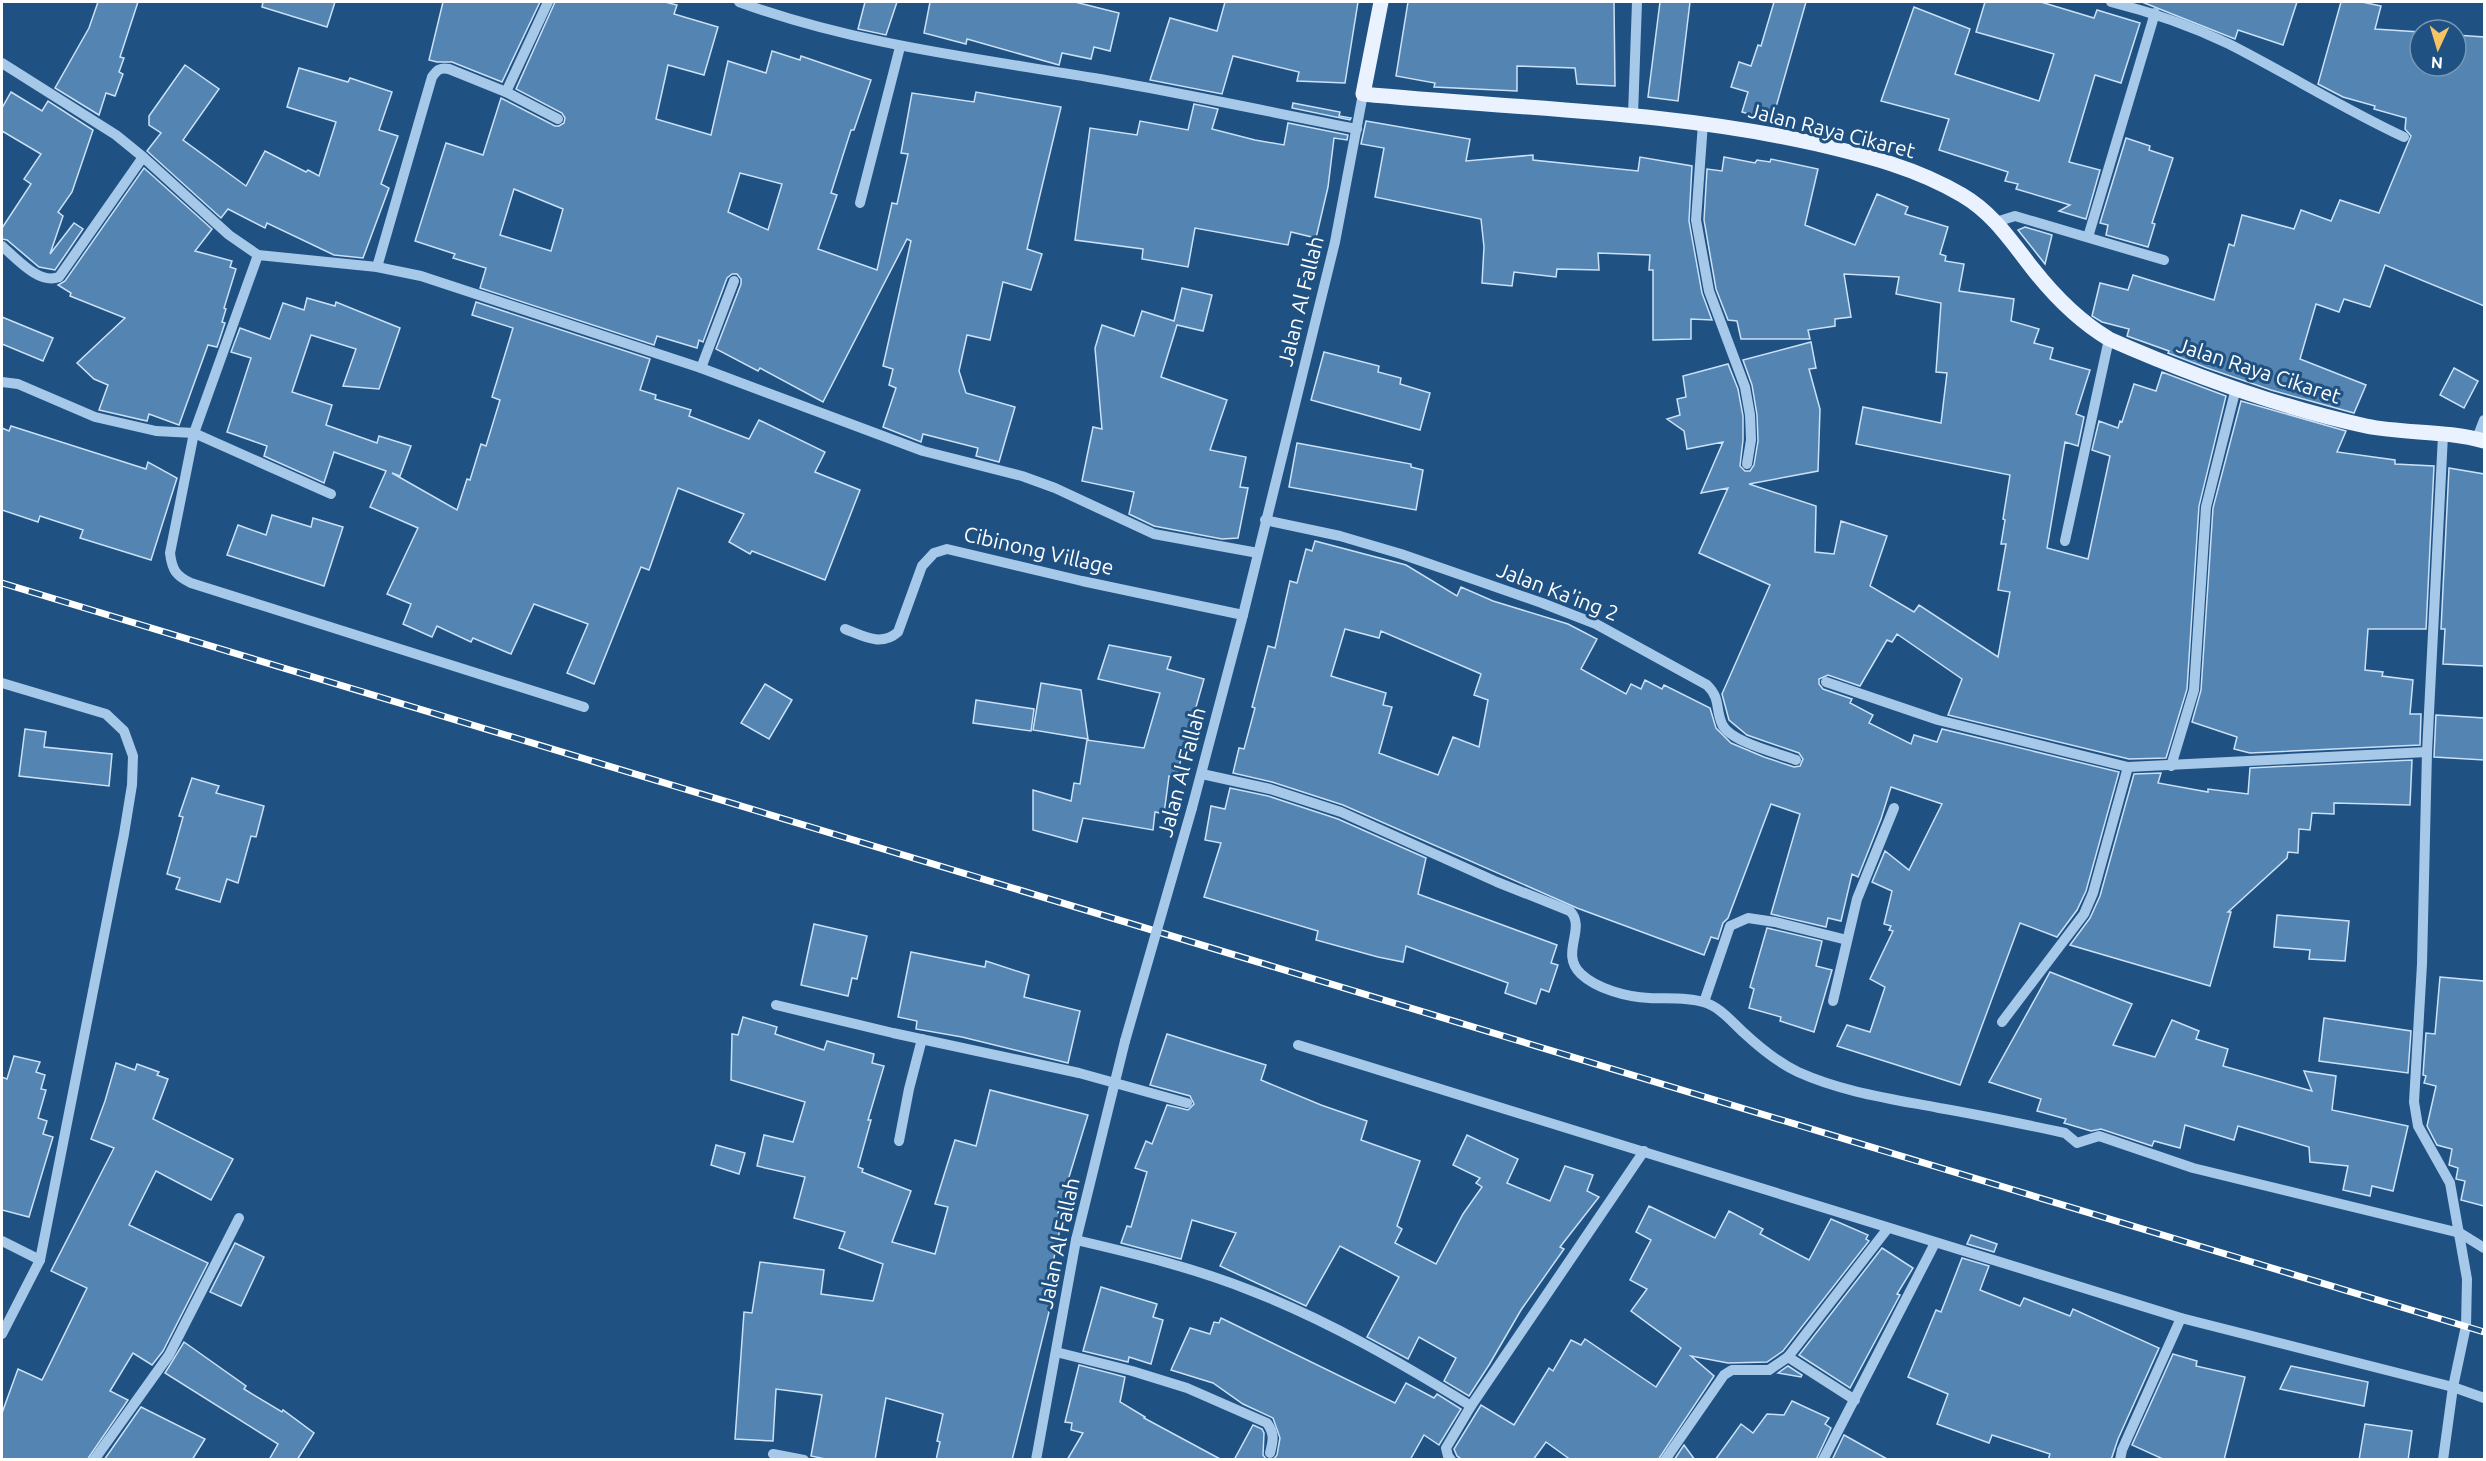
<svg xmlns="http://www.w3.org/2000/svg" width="2486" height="1461" font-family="Ubuntu,sans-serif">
  <rect width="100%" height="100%" fill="#1f5182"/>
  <!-- building -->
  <g fill="#5484b1" stroke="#cae1f7" stroke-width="1.5" fill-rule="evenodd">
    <path d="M98,2H138L120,57L124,58L119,72L123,74L115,96L106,93L99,115L55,88L89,28Z"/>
    <path d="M263,2H335L327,27L262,7Z"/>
    <path d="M443,2H540L502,82L452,62H437L429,60Z"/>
    <path d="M555,2H665L677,5L674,14L718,27L704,75L668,65L656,119L711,135L728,61L766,73L772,51L800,60L801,56L871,80L854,130H851L831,193L837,195L818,249L877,270L892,203L897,204L908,154L901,153L912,93L974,102L976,92L1061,107L1027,249L1042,254L1031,290L1003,282L990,340L967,335L959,371L966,393L1015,407L999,462L976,456L978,448L923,434L921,442L883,427L896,388L889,385L893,369L883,366L911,241L907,239L823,402L760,368L758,371L716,349L741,284V279L737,274H732L727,278L703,342L699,340L697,348L657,336L654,345L480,288L486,268L453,258L455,254L415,241L446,143L483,155L501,98L555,126H559L564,123L565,118L562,113L516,89ZM740,173L782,184L768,230L728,212ZM514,189L563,209L551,251L500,235Z"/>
    <path d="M865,2H897L886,35L858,29Z"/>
    <path d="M930,2H1075L1119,13L1110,51L1094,47L1091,59L1062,53L1059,65L967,39L966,44L924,33Z"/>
    <path d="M1225,2H1358L1345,83L1297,81L1299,72L1233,56L1222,94L1150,80L1170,18L1217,31Z"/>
    <path d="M1408,2H1614L1615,86L1577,84L1575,68L1517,66V91L1434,87L1435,83L1396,76Z"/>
    <path d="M1660,2H1690L1678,101L1648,97Z"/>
    <path d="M1774,2H1806L1772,121L1742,112L1748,92L1731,87L1739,62L1751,66L1758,45L1761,46Z"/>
    <path d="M1985,2H2041L2094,18L2097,10L2140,23L2121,83L2095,75L2069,162L2100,170L2086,219L2059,211L2070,205L2016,189L2018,184L2005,181L2008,172L1939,150L1949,119L1881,101L1914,7L1970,29L1955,74L2039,101L2054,54L1976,32Z"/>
    <path d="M2142,2H2297L2283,45L2238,30L2235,39Z"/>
    <path d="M2341,2H2362L2381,6L2375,29L2420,32V66H2456V35L2484,37V306L2385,265L2370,307L2344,299L2339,312L2316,304L2300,359L2366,385L2354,413L2271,390L2207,368L2168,353L2169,351L2127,336L2129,329L2102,322L2092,316L2100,283L2128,290L2133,275L2214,300L2229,244L2234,246L2242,215L2294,229L2301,210L2331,221L2340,200L2379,213L2411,136L2405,129L2406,118L2374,109L2375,106L2343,97L2318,84Z"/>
    <path d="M185,65L219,89L183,140L246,186L265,151L306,172L308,170L319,176L336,122L287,107L299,68L348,82L350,78L392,92L379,130L398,136L381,184L389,188L363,258L334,255L267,223L265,228L228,209L221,218L147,151L161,133L149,125V116Z"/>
    <path d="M11,92L42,111L48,101L93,130L72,192L58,212L63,216L50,254L74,223L83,229L55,270L39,267L7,240L2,239V228L31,184L24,179L41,154L2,131V108Z"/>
    <path d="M1293,103L1340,112L1339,116L1351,118L1350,120L1292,108Z"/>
    <path d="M1194,104L1218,109L1212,129L1255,140L1284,145L1288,123L1348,135L1347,140L1334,138L1328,187L1316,238L1291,232L1288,245L1195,228L1188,267L1142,259L1143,249L1075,240L1090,128L1137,135L1140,121L1188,130Z"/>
    <path d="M1366,121L1470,139L1466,161L1533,155V160L1638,171L1640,157L1692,166L1689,221L1702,293L1712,320L1691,319V339L1653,340V270H1649L1650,255L1598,253L1599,270L1557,269L1556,277L1514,272L1512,286L1482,283L1484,247L1481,219L1375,197L1384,148L1361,144Z"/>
    <path d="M2126,138L2150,146L2149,150L2173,158L2152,223L2155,224L2148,247L2106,235L2108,225L2100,223Z"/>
    <path d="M1724,157L1755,163L1757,160L1770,162L1771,159L1818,169L1805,225L1855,245L1877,194L1908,207L1905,214L1948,227L1940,254L1946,256L1945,261L1964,264L1959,291L2014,299L2011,321L2039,329L2034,343L2053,348L2050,359L2090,370L2076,414L2084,417L2078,446L2065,442L2047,548L2088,559L2110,456L2092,450L2099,421L2118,428L2120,421L2122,422L2134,384L2156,391L2162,372L2226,396L2199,506L2187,689L2166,758L2129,759L1948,715L1962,679L1897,634L1892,642L1887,640L1860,686L1828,675L1819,679V684L1823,689L1852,699L1850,703L1873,715L1869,723L1911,744L1914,735L1937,742L1942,729L2119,772L2086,891L2077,910L2057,937L2020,923L1960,1085L1837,1046L1847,1025L1870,1032L1885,987L1870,979L1893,931L1889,930L1891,926L1884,924L1892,891L1872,882L1885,851L1909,870L1942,804L1891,787L1881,819L1858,877L1852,874L1841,921L1828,918L1826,927L1771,914L1800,814L1771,804L1728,918L1723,923L1718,939L1711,937L1704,955L1577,908L1343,805L1272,782L1233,773L1239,748L1244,749L1255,708L1252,707L1268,646L1275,648L1290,581L1297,583L1306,549L1312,551L1315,541L1406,565L1457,596L1461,587L1493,601L1568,624L1597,639L1581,669L1626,694L1631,684L1641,689L1645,680L1662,689L1664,685L1710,708L1716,728L1731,743L1764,757L1794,767L1800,766L1803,759L1799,753L1747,735L1729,720L1722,694L1770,585L1699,553L1728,488L1701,493L1723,442L1687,449L1684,431L1667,419L1680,415L1677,399L1686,397L1683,376L1728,364L1738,389L1743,416V440L1740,466L1745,471H1750L1754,465L1758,441L1757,415L1752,385L1743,360L1811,342L1816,368L1809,369L1820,409L1818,471L1749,484L1816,506L1815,552L1834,554L1841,521L1887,536L1870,586L1914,612L1919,605L1998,657L2010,592L1998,590L2006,544H2001L2005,520L2003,519L2010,475L1856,444L1863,407L1941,423L1947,373L1936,372L1941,303L1896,294L1899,277L1844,274L1851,317L1835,319V326L1808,330L1810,339H1741L1737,321L1728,320L1716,289L1704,220L1707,169L1722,171ZM1345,629L1379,638L1381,631L1481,674L1474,695L1488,700L1479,747L1453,737L1438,775L1379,753L1392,707L1383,705L1386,693L1331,676Z"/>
    <path d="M144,168L212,229L195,251L232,261L230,267L236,269L224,308L226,309L222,322L225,323L217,347L208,345L179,425L149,414L147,421L99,410L108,385L94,379L77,363L125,318L70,296L71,293L58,285L65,281Z"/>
    <path d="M2025,227L2052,235L2045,264L2018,230Z"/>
    <path d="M1182,288L1212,295L1203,331L1177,325L1161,377L1227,400L1210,450L1246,457L1240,487L1248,488L1238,538L1222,539L1154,526L1129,514L1134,492L1082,481L1093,427L1102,429L1095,348L1102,325L1134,336L1142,311L1174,321Z"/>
    <path d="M307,298L335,306L336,302L400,328L379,389L343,386L356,349L311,335L292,392L332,405L326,425L377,443L379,436L411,446L400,476L392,473L457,510L467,479L470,480L481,444L486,446L500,400L492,397L513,328L472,315L476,302L650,359L640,390L656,395L655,399L691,410L689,416L749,439L759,420L825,452L815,472L860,490L825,580L752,551L750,554L729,542L744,514L678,488L649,570L641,567L594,684L567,673L588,624L534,604L511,654L473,638L471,642L437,626L432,637L403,624L411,604L387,594L418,528L370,507L386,471L334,452L324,483L264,456L267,446L227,432L251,358L231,352L240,328L270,339L283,303L304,310Z"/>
    <path d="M2,317L53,338L43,361L2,344Z"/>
    <path d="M1324,352L1379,366L1378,372L1401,378L1400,384L1430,393L1420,430L1311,400Z"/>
    <path d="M2454,368L2478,381L2464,408L2440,395Z"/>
    <path d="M2241,401L2346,431L2337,452L2395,460V464L2434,466L2426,629H2368L2365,670L2383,672L2382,676L2413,680L2410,714H2421L2420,745L2250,753L2234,749L2237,737L2192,722L2201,690L2213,508Z"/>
    <path d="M11,426L146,469L148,462L177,478L151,560L80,538L83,530L40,516L38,522L2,510V428L9,431Z"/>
    <path d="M1297,443L1411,464V467L1423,470L1416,510L1289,487Z"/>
    <path d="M2449,468L2484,474V666L2443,664L2445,629H2441Z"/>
    <path d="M272,515L311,527L313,518L343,527L324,586L227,555L238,525L266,535Z"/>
    <path d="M1109,645L1171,657L1167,669L1204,679L1176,777L1169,776L1164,814L1155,812L1153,830L1083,818L1077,842L1033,830V790L1071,801L1074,783L1080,784L1087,740L1144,748L1160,693L1098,679Z"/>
    <path d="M1041,683L1081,690L1088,739L1033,730Z"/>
    <path d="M765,684L792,700L769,739L741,723Z"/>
    <path d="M976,700L1034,709L1031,731L973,723Z"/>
    <path d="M2436,715L2484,718V760L2434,757Z"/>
    <path d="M25,729L46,732L44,747L112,754L109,786L19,776Z"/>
    <path d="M2412,760L2410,805L2334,803V814L2312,813L2310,830L2299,829L2298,853L2288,852L2287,858L2228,912H2231L2210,986L2070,945L2090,918L2100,896L2134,774L2161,773L2158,783L2208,792V789L2248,794L2250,768Z"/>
    <path d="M192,778L219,786L216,793L264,806L256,837L251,836L238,883L227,879L220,902L176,889L180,878L167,874L183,817L179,816Z"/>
    <path d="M1230,788L1268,796L1338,819L1426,858L1418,894L1557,945L1551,963L1558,965L1549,992L1541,989L1536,1004L1505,993L1508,983L1406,946L1403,962L1378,957L1316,940L1318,931L1204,897L1221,843L1205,840L1211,806L1225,809Z"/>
    <path d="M2277,915L2349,921L2345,961L2309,959L2310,950L2274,947Z"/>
    <path d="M814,924L867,936L857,979L852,978L848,996L801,985Z"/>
    <path d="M1767,928L1822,941L1816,966L1832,970L1814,1032L1780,1021L1781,1017L1749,1008L1754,989L1750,987Z"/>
    <path d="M911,952L985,967L986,961L1029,975L1024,997L1080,1011L1068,1063L962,1037L916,1029L917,1021L898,1017Z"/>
    <path d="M2050,972L2132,1004L2113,1045L2155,1057L2172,1020L2199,1031L2196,1039L2228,1049L2223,1066L2312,1091L2304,1071L2336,1076L2332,1110L2408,1126L2393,1191L2372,1186L2370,1196L2343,1190L2348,1166L2310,1162L2309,1147L2238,1126L2234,1140L2185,1125L2180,1148L2154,1141L2152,1146L2101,1129L2091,1131L2064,1123L2066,1119L2037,1111L2041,1099L1989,1082Z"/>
    <path d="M2440,977L2484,981V1206L2461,1200L2465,1181L2456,1179L2458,1168L2449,1165L2452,1149L2437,1145L2427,1126L2436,1086L2424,1083L2426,1076L2423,1075L2426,1033L2435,1034Z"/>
    <path d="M743,1017L777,1027L775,1034L824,1050L827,1041L874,1054L872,1063L884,1066L868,1120H871L858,1167L863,1169L862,1172L911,1191L892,1242L935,1254L948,1207L935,1204L955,1140L976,1146L990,1090L1088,1115L1058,1213L1063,1214L1053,1263L1058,1264L1051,1287L1055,1288L1012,1460H936L940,1442L937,1441L943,1414L886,1398L875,1460H830L811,1456L822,1395L776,1389L773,1441L735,1439L744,1312L752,1313L760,1262L824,1270L821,1294L873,1301L883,1264L839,1248L845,1232L794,1218L805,1177L757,1166L764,1135L793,1142L805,1102L731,1080L732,1034L738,1035Z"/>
    <path d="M2324,1018L2411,1031L2408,1073L2319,1061Z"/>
    <path d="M1167,1034L1266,1065L1261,1080L1321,1105L1367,1121L1361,1140L1420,1161L1397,1226L1402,1229L1395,1243L1436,1264L1463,1214L1482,1187L1476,1183L1480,1178L1453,1165L1467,1135L1518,1159L1507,1183L1550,1201L1565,1166L1593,1175L1587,1191L1599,1197L1560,1247L1564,1249L1521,1310L1489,1365L1469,1396L1444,1381L1456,1358L1419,1337L1408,1359L1367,1337L1399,1277L1340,1246L1306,1306L1220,1266L1236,1233L1192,1220L1181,1259L1121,1243L1127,1226L1131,1227L1147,1172L1135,1168L1146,1141L1152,1144L1167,1105L1188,1110L1194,1104L1190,1096L1150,1085Z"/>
    <path d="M14,1056L40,1062L36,1072L45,1075L41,1089L46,1090L38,1118L47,1121L43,1134L53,1137L29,1217L2,1210V1077L7,1079Z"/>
    <path d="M116,1063L135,1070L137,1064L159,1072L157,1075L168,1079L153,1119L233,1159L211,1200L156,1171L129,1225L208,1263L163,1351L152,1365L133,1353L110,1391L128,1400L87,1460H2V1413L18,1369L42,1380L87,1288L51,1271L114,1148L91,1139L105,1101Z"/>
    <path d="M716,1145L745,1153L739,1174L711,1165Z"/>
    <path d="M1649,1206L1715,1238L1729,1211L1763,1229L1760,1234L1809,1260L1831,1219L1868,1235L1866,1239L1869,1241L1783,1351L1767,1362L1728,1363L1691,1356L1714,1376L1658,1460H1571L1546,1442L1533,1460H1463L1457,1456L1454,1449L1481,1405L1514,1425L1549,1368L1553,1371L1571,1340L1581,1345L1585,1339L1656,1387L1681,1348L1631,1311L1647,1289L1630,1280L1651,1240L1636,1232Z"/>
    <path d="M1971,1235L1997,1244L1994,1252L1967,1244Z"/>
    <path d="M235,1243L264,1257L241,1306L210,1292Z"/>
    <path d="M1882,1248L1913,1268L1897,1294L1900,1295L1850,1388L1799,1355Z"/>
    <path d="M1962,1258L1989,1266L1980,1290L2020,1306L2024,1298L2070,1316L2073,1309L2159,1348L2118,1439L2111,1460H2048L2050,1454L1992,1435L1989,1443L1937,1424L1948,1394L1908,1377L1936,1310L1941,1312Z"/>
    <path d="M1101,1287L1157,1304L1153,1317L1163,1320L1151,1364L1129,1357L1128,1362L1083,1351Z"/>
    <path d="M1221,1318L1395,1403L1406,1383L1434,1398L1437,1394L1461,1409L1439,1445L1424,1435L1410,1460H1273L1277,1455L1280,1438L1273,1418L1243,1404L1213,1383L1171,1370L1190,1328L1210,1334L1214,1322L1219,1323Z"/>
    <path d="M184,1342L246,1386L244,1389L282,1412L283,1410L314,1433L297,1460H269L278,1444L165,1373Z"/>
    <path d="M2173,1354L2197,1361L2196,1366L2245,1377L2224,1460H2165L2132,1445Z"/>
    <path d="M1079,1365L1125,1377L1120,1402L1145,1417L1144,1418L1222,1460H1067L1083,1433L1071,1430L1072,1423L1065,1422Z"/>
    <path d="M1788,1366L1802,1375L1801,1377L1778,1373Z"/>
    <path d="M2291,1366L2368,1382L2364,1406L2280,1389Z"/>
    <path d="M1792,1401L1829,1418L1825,1424L1831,1428L1816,1460H1715L1741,1424L1753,1433L1767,1414L1784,1415Z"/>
    <path d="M141,1407L205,1439L192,1460H104Z"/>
    <path d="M2365,1424L2412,1431L2408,1460H2359Z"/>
    <path d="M1253,1425L1262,1429L1264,1433L1263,1455L1267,1460H1234Z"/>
    <path d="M1844,1435L1889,1460H1832Z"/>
    <path d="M1684,1445L1695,1460H1674Z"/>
  </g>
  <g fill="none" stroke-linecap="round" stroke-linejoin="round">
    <!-- minor -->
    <g stroke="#a6c8e9" stroke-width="10">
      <path d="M739,2C854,44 975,58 1094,78C1182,93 1270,112 1357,129"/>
      <path d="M2111,2C2151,12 2191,26 2229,44C2288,74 2344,109 2404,137"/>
      <path d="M2,63L116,135L143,157L229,235L258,255L377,267L421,276L701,368L923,451L1022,476L1055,488L1154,534L1258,553"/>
      <path d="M506,92L548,2"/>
      <path d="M1633,115L1637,2"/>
      <path d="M1703,123L1696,220L1709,291L1745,387L1750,415L1751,440L1747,464"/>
      <path d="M860,203L900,47"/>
      <path d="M1996,222L2015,216L2164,260"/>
      <path d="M2088,237L2155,13"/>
      <path d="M2,246C16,258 39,285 59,277L143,157"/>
      <path d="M258,255L194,433L170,553C172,570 176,576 191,583L584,707"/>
      <path d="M377,267L432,77C437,70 440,67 449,69L506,92L558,119"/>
      <path d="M701,368L734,281"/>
      <path d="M2,382L18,384L95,417L156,431L194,433L331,494"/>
      <path d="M2443,435L2427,752L2422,964L2414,1102L2418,1126L2450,1183L2467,1279L2466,1326L2453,1387L2443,1460"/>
      <path d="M2477,438L2484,420"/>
      <path d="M1265,520L1340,536L1401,554L1542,603L1596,624L1707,685C1721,699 1715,708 1722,724C1730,742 1778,753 1796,760"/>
      <path d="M2065,541L2109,339"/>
      <path d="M845,629C863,636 881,647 898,632L922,566L934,553L947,549L1082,581L1243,615"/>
      <path d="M1826,682L1938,720L2128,767L2427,752"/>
      <path d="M2,683L106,714L124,731L133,756L132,785L124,834L40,1260L2,1334"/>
      <path d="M2171,766L2194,690L2206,507L2236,388"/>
      <path d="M1202,774L1270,789L1341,812L1497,882L1570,911C1587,928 1559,954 1581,974C1597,989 1627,997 1649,998C1666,999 1686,997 1703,1002C1719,1006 1731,1021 1743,1032C1759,1047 1777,1062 1798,1072C1842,1092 1892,1099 1939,1108C1981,1115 2023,1124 2065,1133L2077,1143L2099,1136L2193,1168L2460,1233L2484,1248"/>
      <path d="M1192,808L1243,615L1335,242L1363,94"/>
      <path d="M1833,1001L1857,899L1894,808"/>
      <path d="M1704,1002L1730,926L1748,918L1775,922L1847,940"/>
      <path d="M776,1005L893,1033L1079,1073L1187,1103"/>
      <path d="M2002,1022L2084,914L2093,893L2128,767"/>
      <path d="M1298,1045L2181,1318L2453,1387L2484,1398"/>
      <path d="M899,1141L909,1089L922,1039"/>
      <path d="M1076,1240C1136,1254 1195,1268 1252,1291C1329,1321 1401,1363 1471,1406L1446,1448L1448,1456L1451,1460"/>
      <path d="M2,1241L40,1260"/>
      <path d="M1056,1352L1132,1371L1187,1388L1267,1423C1275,1434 1273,1441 1270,1453"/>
      <path d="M1788,1357L1855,1400"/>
      <path d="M1471,1406L1644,1151"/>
      <path d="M773,1454L804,1460"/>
      <path d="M94,1460L169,1355L239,1218"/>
      <path d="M1036,1460L1076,1240L1125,1041"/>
      <path d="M1665,1460L1724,1375L1732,1370H1769L1788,1357L1888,1228"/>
      <path d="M1823,1460L1935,1243"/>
      <path d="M2120,1460L2122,1450L2181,1318"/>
    </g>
    <!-- major -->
    <path stroke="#e9f2fe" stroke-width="15" d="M1381,2L1363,94C1515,109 1668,110 1817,144C1868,156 1916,168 1962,195C1993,213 2011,241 2033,269C2055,297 2079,321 2109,339C2191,375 2279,407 2366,426C2405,434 2446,430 2484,441"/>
    <defs>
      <path id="rail" d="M2,583L2484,1332"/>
    </defs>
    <!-- rail casing -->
    <use href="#rail" stroke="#fff" stroke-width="7"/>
    <!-- rail -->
    <use href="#rail" stroke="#1f5182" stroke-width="4.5" stroke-dasharray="14" stroke-linecap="butt"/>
    <!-- minor-bridge -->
    <path stroke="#a6c8e9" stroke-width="10" d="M1125,1041L1192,808"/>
  </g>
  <g text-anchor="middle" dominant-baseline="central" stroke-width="6" stroke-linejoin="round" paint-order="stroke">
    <!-- street labels -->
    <g font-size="21" fill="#fff" stroke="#1f5182">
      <text transform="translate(1832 130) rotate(14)">Jalan Raya Cikaret</text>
      <text transform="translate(1300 301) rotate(-76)">Jalan Al Fallah</text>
      <text transform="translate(2259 370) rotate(18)">Jalan Raya Cikaret</text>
      <text transform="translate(1039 550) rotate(13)">Cibinong Village</text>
      <text transform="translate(1558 591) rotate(21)">Jalan Ka'ing 2</text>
      <text transform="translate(1181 772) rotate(-75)">Jalan Al Fallah</text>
      <text transform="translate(1058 1243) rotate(-78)">Jalan Al Fallah</text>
    </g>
  </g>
  <!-- border -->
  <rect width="2486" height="1461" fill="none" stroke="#ffffff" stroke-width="6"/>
  <!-- north arrow -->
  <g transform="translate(2438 48) rotate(184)"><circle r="28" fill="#1f5182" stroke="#7997b4" stroke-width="1.5"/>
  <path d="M0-4.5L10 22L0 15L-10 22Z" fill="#f7c465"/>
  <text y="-9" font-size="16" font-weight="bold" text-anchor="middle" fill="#ffffff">N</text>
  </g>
</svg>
